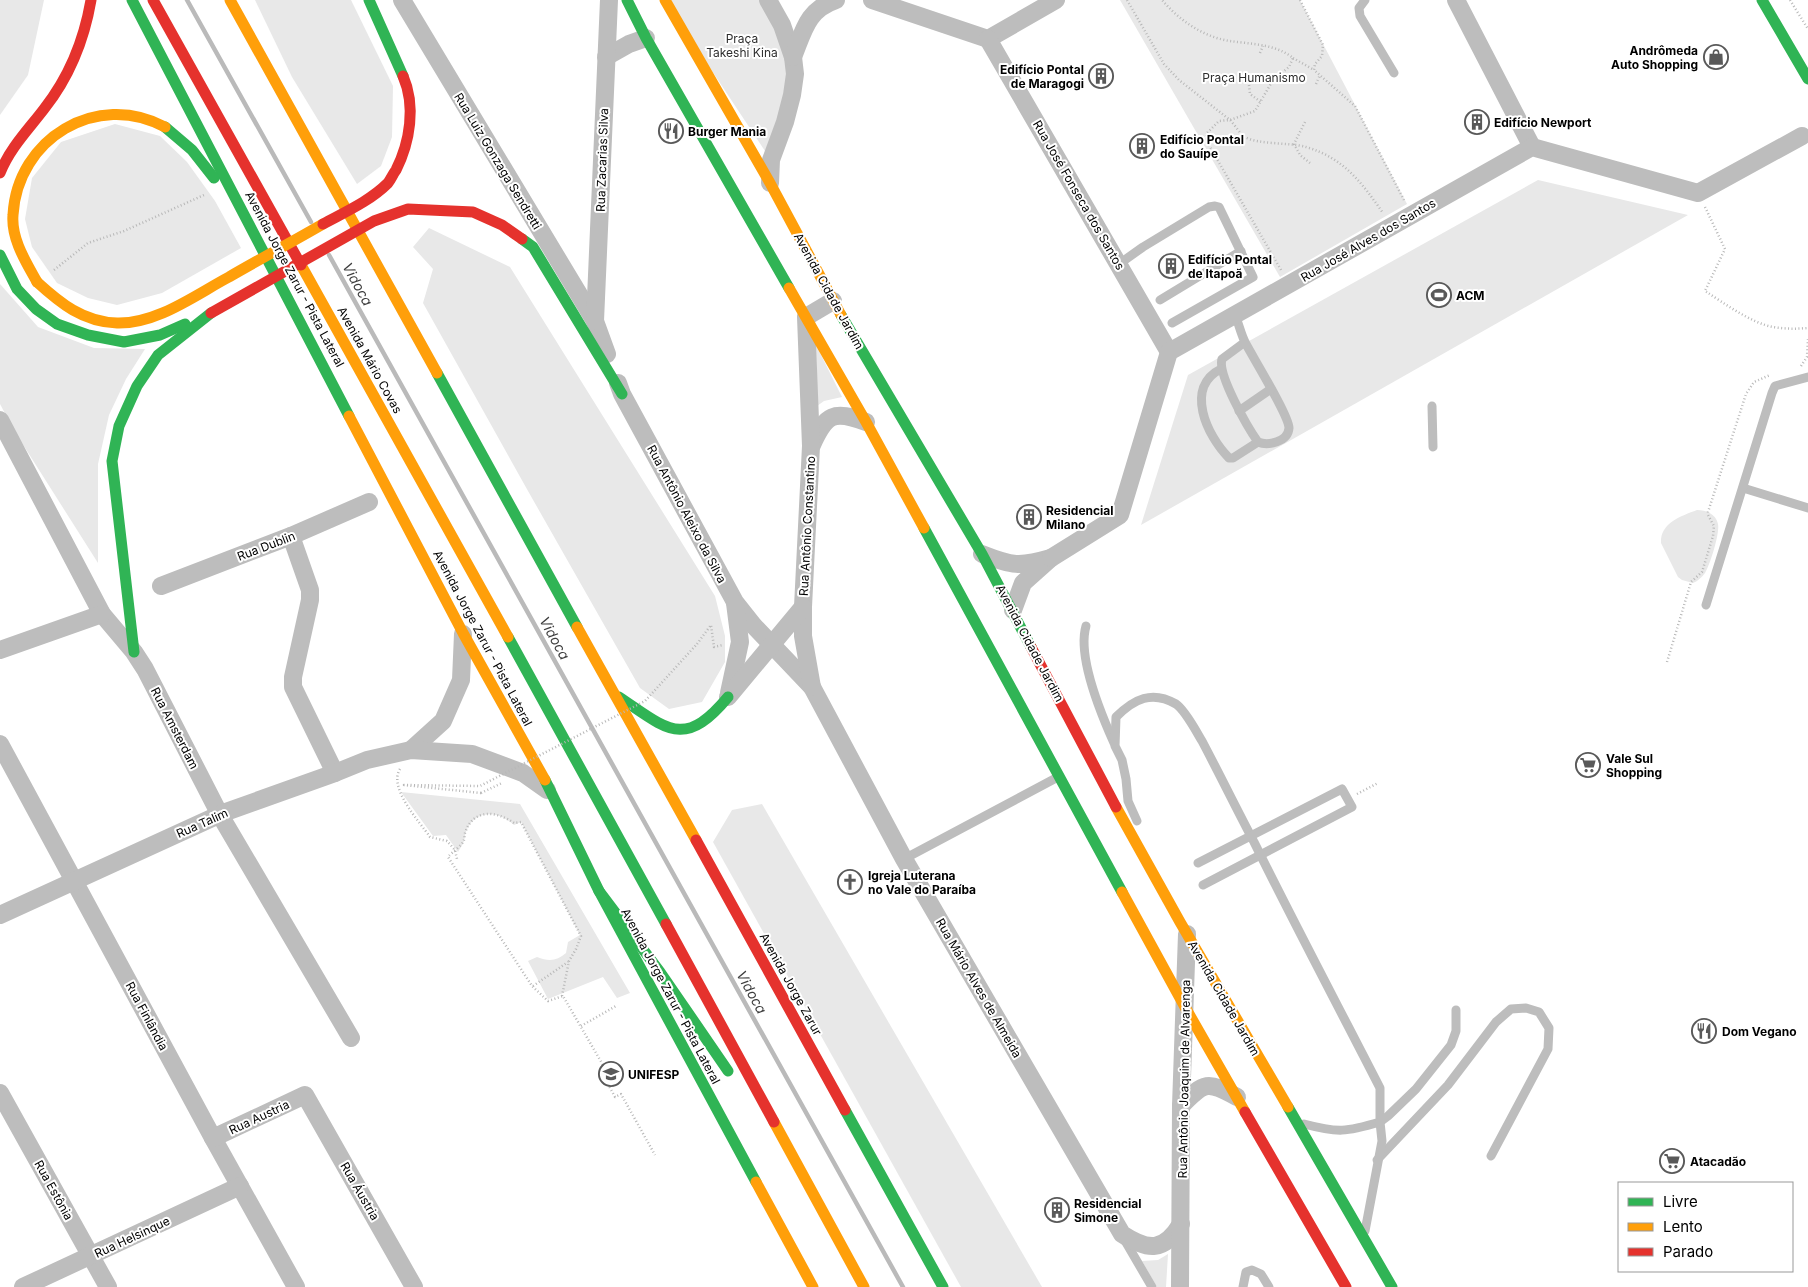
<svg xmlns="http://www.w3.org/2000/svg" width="1808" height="1287" font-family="Inter,sans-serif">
  <rect width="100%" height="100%" fill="#fff"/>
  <!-- green -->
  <g fill="#e8e8e8">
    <path d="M0,0H44L28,75L0,115Z"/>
    <path d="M255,0H351L393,86L392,137L381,166L357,184L292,77Z"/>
    <path d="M665,0H768L793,57L771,160Z"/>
    <path d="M1120,0H1300L1407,204L1280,277Z"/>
    <path d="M115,124L160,136L187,162L215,201L241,248L162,293L117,305L88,298L57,283L32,247L25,219L32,178L61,142Z"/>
    <path d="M1538,180L1688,215L1141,525L1188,375Z"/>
    <path d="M429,228L510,267L715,596L725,636V662L702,702L669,709L640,688L528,491L423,303L433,269L413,247Z"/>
    <path d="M0,284L38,327L94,348L145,349L126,379L109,415L98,464V563L15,432L0,404Z"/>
    <path d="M816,345L842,397L824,401L817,406Z"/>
    <path d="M1697,510C1706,510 1716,514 1718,524C1720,533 1710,565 1705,573C1702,577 1698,581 1693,583L1682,580L1678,577L1661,543C1660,523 1681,516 1697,510Z"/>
    <path d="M401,792L520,804L630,993L617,998L603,977L548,999L528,961L537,957C549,962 557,961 566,953L568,942L580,935L521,822L514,825C499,811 477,809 467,829C465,833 465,837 464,841C463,845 460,848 458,852L446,835L433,836Z"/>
    <path d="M762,804L1042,1287H961L713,842L732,810Z"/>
    <path d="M1168,1254L1166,1287H1157L1142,1261L1158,1260Z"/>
  </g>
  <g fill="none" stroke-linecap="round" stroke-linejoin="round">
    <!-- stream -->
    <g stroke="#bababa" stroke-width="4.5">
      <path d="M187,0L311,222"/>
      <path d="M329,255L903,1287"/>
    </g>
    <!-- path -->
    <g stroke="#b8b8b8" stroke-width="2.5" stroke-dasharray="1 2.5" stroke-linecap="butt">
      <path d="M1127,0L1164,64L1179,80L1230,120L1255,111L1273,80L1289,67L1293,58C1276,44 1250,44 1230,41C1203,37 1179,20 1162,0"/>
      <path d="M1300,0L1323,45L1322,56L1315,64L1314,70L1355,106L1404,200"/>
      <path d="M1790,0L1808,29"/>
      <path d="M1260,53L1263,46"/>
      <path d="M1293,58L1314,70"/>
      <path d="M1316,84L1320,75"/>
      <path d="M1249,85L1250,94L1261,102"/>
      <path d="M1305,122L1294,144L1300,155L1310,163"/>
      <path d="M1705,207L1725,249L1705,291C1724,303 1751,323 1773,327C1785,329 1796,329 1808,328"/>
      <path d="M54,270L88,243L124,231L204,195"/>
      <path d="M1281,270L1206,140L1207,133L1219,121L1230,120C1235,125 1240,134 1245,137C1259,145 1289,142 1306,147C1344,158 1362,183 1383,213"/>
      <path d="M1801,366L1807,357L1808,339"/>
      <path d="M697,644L711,625L714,647L723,645"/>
      <path d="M1667,662L1691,582L1702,572L1713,536L1714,526L1708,515V512L1746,394L1754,382L1770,375"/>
      <path d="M400,769C388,788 419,821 430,837L447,841L455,850L457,859"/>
      <path d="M481,793L502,783"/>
      <path d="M1357,794L1378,783"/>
      <path d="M533,986L568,962"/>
      <path d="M562,996L569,961L576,949L581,936L521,822L514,823C497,811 473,808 465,833C464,835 465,838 464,840C462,846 452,852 448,857L532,986L548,1001L563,996L607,1072L603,1075L615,1097L621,1094L655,1155"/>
      <path d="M581,1026L616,1006"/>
    </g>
    <!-- lane -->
    <g stroke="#bdbdbd" stroke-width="9">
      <path d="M1365,0L1359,8L1360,16L1394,73"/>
      <path d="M1119,264L1143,247L1209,207L1215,206L1219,207L1253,277L1172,323"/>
      <path d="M1160,300L1241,251"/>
      <path d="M1235,315C1239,324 1241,335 1246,344C1254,359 1289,416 1289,428C1288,442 1268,446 1258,442C1248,428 1217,374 1222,359L1245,342"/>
      <path d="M1221,369C1184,387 1207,436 1229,458H1233L1258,442"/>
      <path d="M1432,406L1433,447"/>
      <path d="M1239,411L1271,389"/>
      <path d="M1743,488L1808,508"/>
      <path d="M1706,605L1772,393L1775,386L1808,377"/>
      <path d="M1086,626C1077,657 1101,714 1114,743"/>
      <path d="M1137,821L1128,801L1126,779L1122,760L1115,746L1116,717C1134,699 1152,690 1176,704C1185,710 1196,731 1202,741C1220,775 1236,808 1254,842C1295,925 1338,1006 1380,1088V1122C1346,1132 1338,1133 1304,1124"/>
      <path d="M904,859L1058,777"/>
      <path d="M1198,863L1342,789L1352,807L1203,885"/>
      <path d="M1377,1160L1448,1085L1496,1022L1511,1009L1526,1008L1539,1012L1549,1028L1548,1049L1491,1156"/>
      <path d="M1365,1231L1382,1141L1380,1122L1388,1116L1416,1089L1451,1045L1456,1031V1010"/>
      <path d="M1124,1239L1152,1287"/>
      <path d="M1243,1287L1246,1272L1252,1270L1261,1274L1269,1287"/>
    </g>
    <!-- street -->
    <g stroke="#bdbdbd" stroke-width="18">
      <path d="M402,0L595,321L607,354"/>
      <path d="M768,0L782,25L793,57L795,74L792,95L785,122L771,160L770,183"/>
      <path d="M872,0L988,39L1056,0"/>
      <path d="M1456,0L1532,147"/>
      <path d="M988,39L1169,352"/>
      <path d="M606,57L629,44L646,38"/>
      <path d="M793,57C804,30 807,10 836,0"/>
      <path d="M595,321L609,0"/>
      <path d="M618,383L622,394L735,602L754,626L812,687L904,859L1122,1234C1148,1251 1164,1252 1181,1224"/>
      <path d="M0,420L102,614L134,652L145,669L220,815L351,1038"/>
      <path d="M812,445C826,414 833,410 866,422"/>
      <path d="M291,536L310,590V600L293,677V687L335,773"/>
      <path d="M982,554C1012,566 1020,567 1051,558L1023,583L1013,610"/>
      <path d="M1051,558L1120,515L1169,352L1532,147L1698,193L1802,136"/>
      <path d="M161,586L291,536L369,502"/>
      <path d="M0,650L102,614"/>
      <path d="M812,687L803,636V607L811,446L806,317L833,301"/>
      <path d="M729,693L740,642L735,603"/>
      <path d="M728,697L803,607"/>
      <path d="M0,744L213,1138L296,1287"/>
      <path d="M411,750L443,721L461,680L463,634"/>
      <path d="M0,915L223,813L335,773L367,760L411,750L472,754L523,773L547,790"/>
      <path d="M0,1093L108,1287"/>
      <path d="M1181,1106C1205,1081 1207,1081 1237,1097"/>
      <path d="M213,1138L305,1095L414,1287"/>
      <path d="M23,1287L240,1186"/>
      <path d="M1180,1287L1181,1106L1187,934"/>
    </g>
    <!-- fast -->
    <g stroke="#30b455" stroke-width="11">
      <path d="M132,0L349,416"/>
      <path d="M627,0L646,38L789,288"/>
      <path d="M1762,0L1808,79"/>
      <path d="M165,127L192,150L214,178"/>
      <path d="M0,255L17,289L36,309L57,324L88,335L124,342L160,335L185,324"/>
      <path d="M841,315L982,554L1031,647"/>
      <path d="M437,373L577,627"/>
      <path d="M924,528L1122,892"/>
      <path d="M508,637L666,924"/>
      <path d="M134,652L112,461L119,426L137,386L158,355L211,313"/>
      <path d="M619,697C667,729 684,750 728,697"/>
      <path d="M545,780L599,891L756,1182"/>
      <path d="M599,891L660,972L728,1071"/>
      <path d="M1288,1107L1392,1287"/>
      <path d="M845,1110L943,1287"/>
    </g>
    <!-- slow -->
    <g stroke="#ff9f0a" stroke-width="11">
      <path d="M230,0L437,373"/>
      <path d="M665,0L770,183L841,315"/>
      <path d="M301,265L508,637"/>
      <path d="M37,282C26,262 11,239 13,215C17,139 97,90 165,127"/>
      <path d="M789,288L866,422L924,528"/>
      <path d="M349,416L463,633L545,780"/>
      <path d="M577,627L696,840"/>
      <path d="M1116,807L1180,922L1288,1107"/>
      <path d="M1122,892L1185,1007L1245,1112"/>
      <path d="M774,1122L864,1287"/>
      <path d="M756,1182L813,1287"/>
    </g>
    <!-- jam -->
    <g stroke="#e5322d" stroke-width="11">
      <path d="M153,0L301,265"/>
      <path d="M0,173C10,148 28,130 44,109C70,76 84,41 91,0"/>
      <path d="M1031,647L1116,807"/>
      <path d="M696,840L845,1110"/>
      <path d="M666,924L774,1122"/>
      <path d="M1245,1112L1346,1287"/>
    </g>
    <!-- path-bridge -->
    <path stroke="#b8b8b8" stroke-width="2.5" stroke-dasharray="1 2.5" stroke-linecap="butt" d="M481,793L404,785L480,786L645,701L697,644"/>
    <!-- fast-bridge -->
    <g stroke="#30b455" stroke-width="11">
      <path d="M369,0L403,76"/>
      <path d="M522,239L533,247L622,394"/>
    </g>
    <!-- slow-bridge -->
    <path stroke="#ff9f0a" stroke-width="11" d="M37,282C60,303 83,322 117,323C157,324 195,295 229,277C260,259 292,242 323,224"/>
    <!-- jam-bridge -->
    <g stroke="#e5322d" stroke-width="11">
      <path d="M323,224C345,212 370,201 388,183C391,179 393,174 396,170C410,142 416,106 403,76"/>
      <path d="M211,313L374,221L408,209L473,212L502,225L522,239"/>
    </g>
  </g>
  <!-- icons -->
  <defs>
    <symbol id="shop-ring" viewBox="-11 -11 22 22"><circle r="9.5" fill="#fff" stroke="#595959" stroke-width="1.5"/><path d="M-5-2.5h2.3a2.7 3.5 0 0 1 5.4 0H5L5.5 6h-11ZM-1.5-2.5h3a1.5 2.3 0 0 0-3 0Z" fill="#595959"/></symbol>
    <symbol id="building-ring" viewBox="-11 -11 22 22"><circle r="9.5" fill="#fff" stroke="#595959" stroke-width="1.5"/><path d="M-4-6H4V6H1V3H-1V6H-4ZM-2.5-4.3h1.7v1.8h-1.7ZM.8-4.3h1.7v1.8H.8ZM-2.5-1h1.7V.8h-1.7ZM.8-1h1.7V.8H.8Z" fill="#595959"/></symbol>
    <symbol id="restaurant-ring" viewBox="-11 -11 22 22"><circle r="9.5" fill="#fff" stroke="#595959" stroke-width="1.5"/><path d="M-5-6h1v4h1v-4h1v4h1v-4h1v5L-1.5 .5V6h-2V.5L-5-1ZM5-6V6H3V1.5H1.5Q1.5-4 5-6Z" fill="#595959"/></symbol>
    <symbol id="stadium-ring" viewBox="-11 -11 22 22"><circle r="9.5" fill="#fff" stroke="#595959" stroke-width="1.5"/><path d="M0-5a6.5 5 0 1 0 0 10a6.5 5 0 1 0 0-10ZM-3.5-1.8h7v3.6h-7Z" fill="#595959"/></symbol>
    <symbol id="supermarket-ring" viewBox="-11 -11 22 22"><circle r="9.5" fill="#fff" stroke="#595959" stroke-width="1.5"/><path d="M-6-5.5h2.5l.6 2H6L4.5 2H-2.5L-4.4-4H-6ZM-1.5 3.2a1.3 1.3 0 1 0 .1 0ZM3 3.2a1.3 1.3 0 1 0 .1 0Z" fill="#595959"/></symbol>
    <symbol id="church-ring" viewBox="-11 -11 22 22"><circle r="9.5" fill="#fff" stroke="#595959" stroke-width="1.5"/><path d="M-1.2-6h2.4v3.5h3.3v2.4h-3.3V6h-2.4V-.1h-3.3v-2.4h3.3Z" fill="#595959"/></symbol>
    <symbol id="university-ring" viewBox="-11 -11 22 22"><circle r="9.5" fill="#fff" stroke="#595959" stroke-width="1.5"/><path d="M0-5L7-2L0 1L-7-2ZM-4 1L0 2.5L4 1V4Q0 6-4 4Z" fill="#595959"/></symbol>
  </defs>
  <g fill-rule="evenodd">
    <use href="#shop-ring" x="1702" y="43" width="28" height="28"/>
    <use href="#building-ring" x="1087" y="62" width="28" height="28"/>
    <use href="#building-ring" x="1463" y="108" width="28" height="28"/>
    <use href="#restaurant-ring" x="657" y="117" width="28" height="28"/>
    <use href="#building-ring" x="1128" y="132" width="28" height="28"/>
    <use href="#building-ring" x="1157" y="252" width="28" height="28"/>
    <use href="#stadium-ring" x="1425" y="281" width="28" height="28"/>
    <use href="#building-ring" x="1015" y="503" width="28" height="28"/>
    <use href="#supermarket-ring" x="1574" y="751" width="28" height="28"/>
    <use href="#church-ring" x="836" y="868" width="28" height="28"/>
    <use href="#restaurant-ring" x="1690" y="1017" width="28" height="28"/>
    <use href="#university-ring" x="597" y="1060" width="28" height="28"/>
    <use href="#supermarket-ring" x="1658" y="1147" width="28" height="28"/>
    <use href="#building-ring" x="1043" y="1196" width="28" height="28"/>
  </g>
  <g text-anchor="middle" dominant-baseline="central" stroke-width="4" stroke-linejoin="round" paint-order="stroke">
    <!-- park labels -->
    <g font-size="12" fill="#2d2d2d" stroke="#fff">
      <text x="742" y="38">Praça<tspan x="742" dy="14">Takeshi Kina</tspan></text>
      <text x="1254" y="77">Praça Humanismo</text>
    </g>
    <!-- poi labels -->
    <g font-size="12" font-weight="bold" fill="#000" stroke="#fff" text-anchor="start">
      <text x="1698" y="50" text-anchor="end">Andrômeda<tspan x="1698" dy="14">Auto Shopping</tspan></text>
      <text x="1084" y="69" text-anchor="end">Edifício Pontal<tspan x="1084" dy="14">de Maragogi</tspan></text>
      <text x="1494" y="122">Edifício Newport</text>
      <text x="688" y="131">Burger Mania</text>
      <text x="1160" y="139">Edifício Pontal<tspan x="1160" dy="14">do Sauípe</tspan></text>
      <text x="1188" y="259">Edifício Pontal<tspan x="1188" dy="14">de Itapoã</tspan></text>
      <text x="1456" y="295">ACM</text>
      <text x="1046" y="510">Residencial<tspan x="1046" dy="14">Milano</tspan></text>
      <text x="1606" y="758">Vale Sul<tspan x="1606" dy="14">Shopping</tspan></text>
      <text x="868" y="875">Igreja Luterana<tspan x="868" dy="14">no Vale do Paraíba</tspan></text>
      <text x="1722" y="1031">Dom Vegano</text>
      <text x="628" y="1074">UNIFESP</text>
      <text x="1690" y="1161">Atacadão</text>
      <text x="1074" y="1203">Residencial<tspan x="1074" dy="14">Simone</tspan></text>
    </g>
    <!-- street labels -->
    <g font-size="12" fill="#000" stroke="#fff">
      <text transform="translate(602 160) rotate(-88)">Rua Zacarias Silva</text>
      <text transform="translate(498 161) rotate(59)">Rua Luiz Gonzaga Sendretti</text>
      <text transform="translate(1079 195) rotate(60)">Rua José Fonseca dos Santos</text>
      <text transform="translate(1368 240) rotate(-30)">Rua José Alves dos Santos</text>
      <text transform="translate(295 279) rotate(62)">Avenida Jorge Zarur - Pista Lateral</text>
      <text transform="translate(829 291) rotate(61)">Avenida Cidade Jardim</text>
      <text transform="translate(370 360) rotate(61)">Avenida Mário Covas</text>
      <text transform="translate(687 514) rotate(62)">Rua Antônio Aleixo da Silva</text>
      <text transform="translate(807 526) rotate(-87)">Rua Antônio Constantino</text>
      <text transform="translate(266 546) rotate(-21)">Rua Dublin</text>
      <text transform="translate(483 638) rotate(62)">Avenida Jorge Zarur - Pista Lateral</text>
      <text transform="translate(1030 643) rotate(62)">Avenida Cidade Jardim</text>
      <text transform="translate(175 728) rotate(63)">Rua Amsterdam</text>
      <text transform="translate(202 823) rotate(-24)">Rua Talim</text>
      <text transform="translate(791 984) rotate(61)">Avenida Jorge Zarur</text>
      <text transform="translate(979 988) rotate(60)">Rua Mário Alves de Almeida</text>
      <text transform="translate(671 996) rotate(62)">Avenida Jorge Zarur - Pista Lateral</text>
      <text transform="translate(1224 998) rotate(60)">Avenida Cidade Jardim</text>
      <text transform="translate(147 1016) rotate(62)">Rua Finlândia</text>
      <text transform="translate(1184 1079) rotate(-89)">Rua Antônio Joaquim de Alvarenga</text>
      <text transform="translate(259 1117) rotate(-25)">Rua Austria</text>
      <text transform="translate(54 1190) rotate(61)">Rua Estônia</text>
      <text transform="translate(360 1191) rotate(60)">Rua Áustria</text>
      <text transform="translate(132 1237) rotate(-25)">Rua Helsinque</text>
    </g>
    <!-- water labels -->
    <g font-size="14" font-style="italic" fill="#3e3e3e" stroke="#fff">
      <text transform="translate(358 284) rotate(61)">Vidoca</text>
      <text transform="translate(555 638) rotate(61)">Vidoca</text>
      <text transform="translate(752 992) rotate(61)">Vidoca</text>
    </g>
  </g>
  <!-- legend -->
  <rect x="1618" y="1182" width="175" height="90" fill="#ffffff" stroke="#999999"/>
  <rect x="1628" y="1198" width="25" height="8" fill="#30b455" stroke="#999999"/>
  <text x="1663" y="1207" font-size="15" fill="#000000">Livre</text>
  <rect x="1628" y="1223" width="25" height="8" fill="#ff9f0a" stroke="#999999"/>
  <text x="1663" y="1232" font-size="15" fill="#000000">Lento</text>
  <rect x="1628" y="1248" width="25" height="8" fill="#e5322d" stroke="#999999"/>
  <text x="1663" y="1257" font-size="15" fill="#000000">Parado</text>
</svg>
